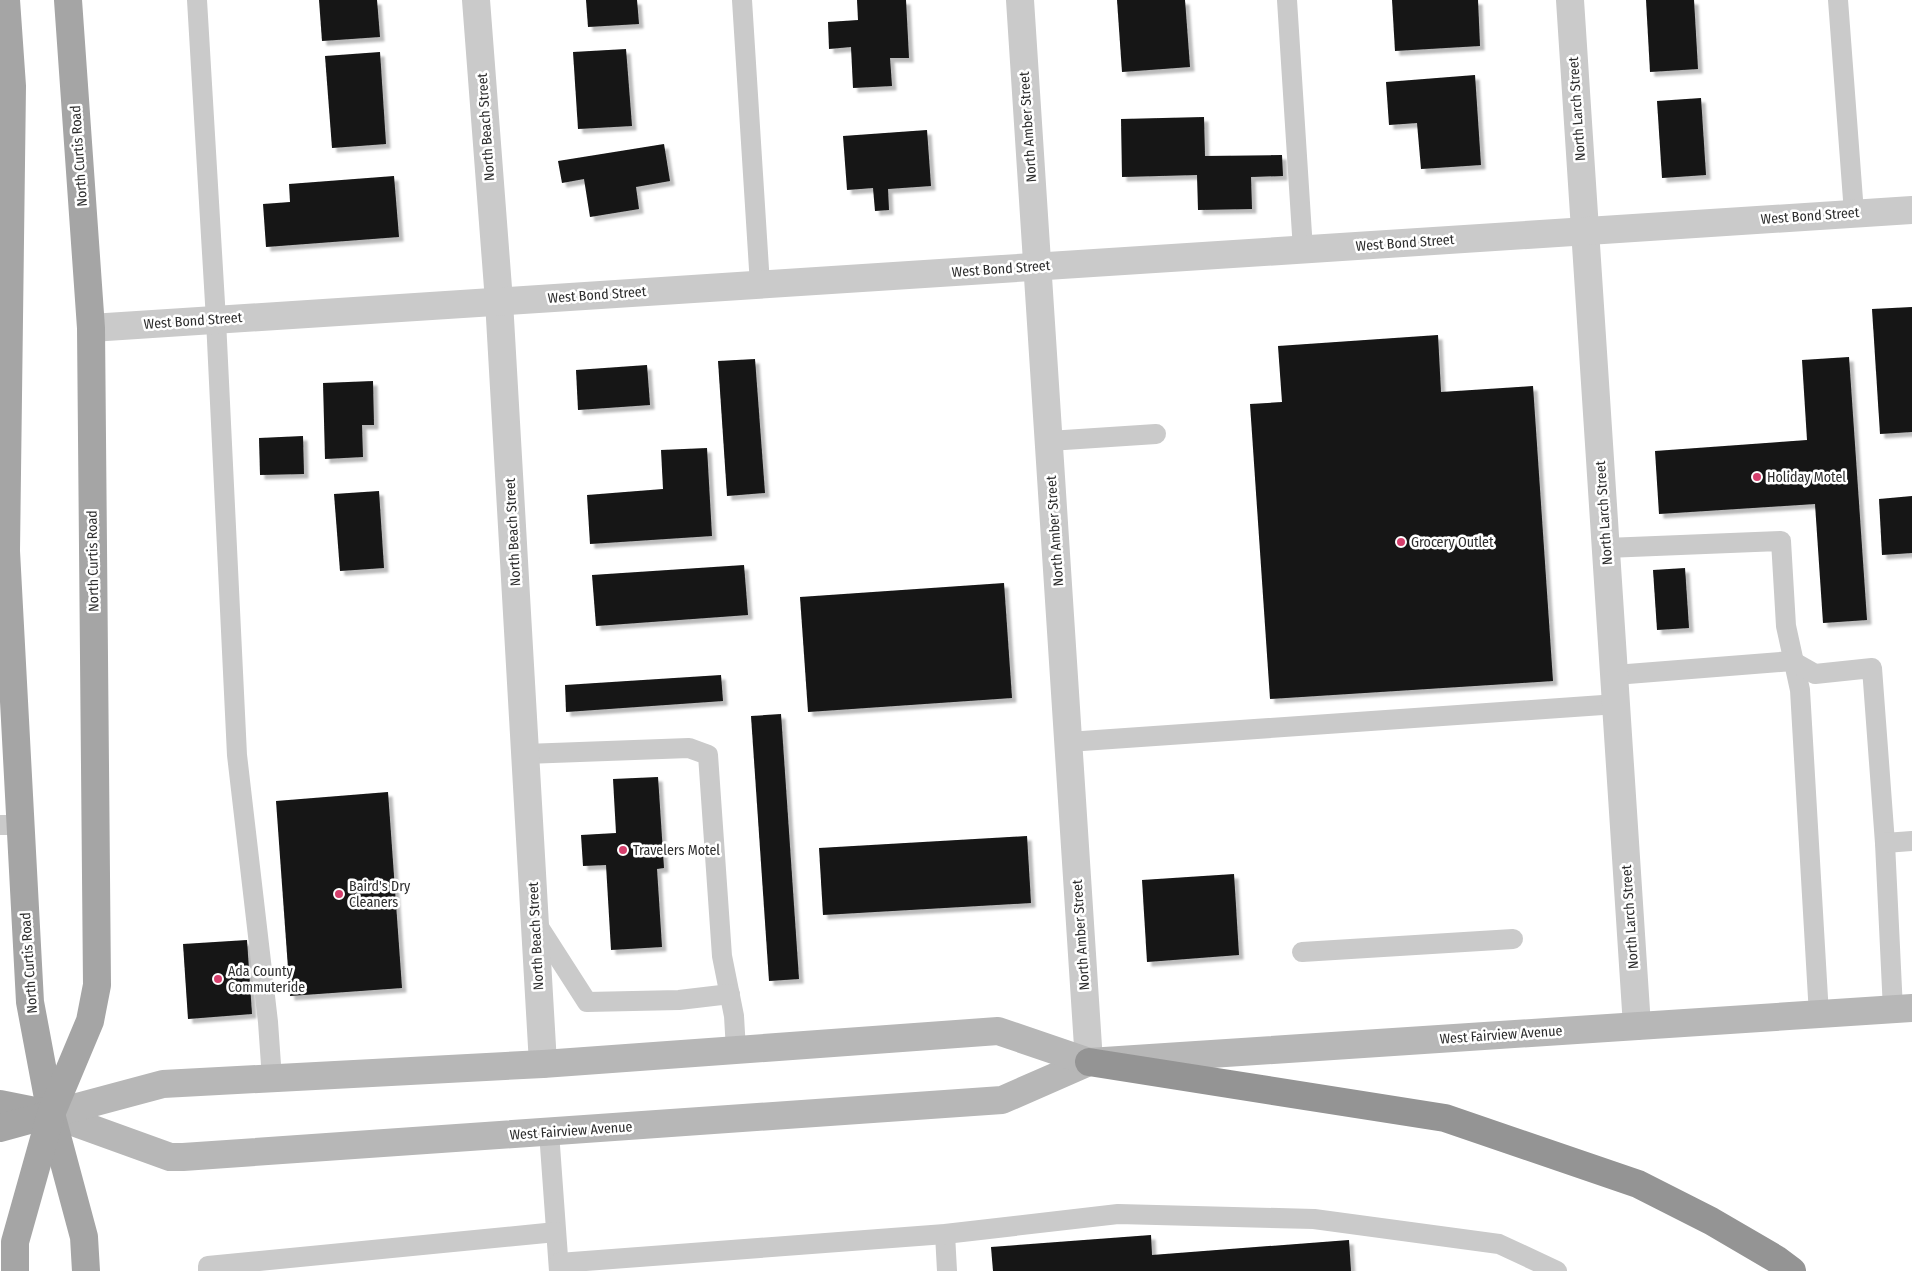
<svg xmlns="http://www.w3.org/2000/svg" width="1912" height="1271" font-family="'Fira Sans Condensed',sans-serif">
  <defs>
    <filter id="shadow"><feDropShadow dx="4.5" dy="4.5" stdDeviation="1" flood-color="#0004"/></filter>
  </defs>
  <rect width="100%" height="100%" fill="#fff"/>
  <!-- building -->
  <g fill="#141414" filter="url(#shadow)">
    <path d="M319,0H377L380,37L322,41Z"/>
    <path d="M586,0H637L639,24L588,27Z"/>
    <path d="M857,0H906L909,58H890L892,86L853,88L851,47L829,49L828,22L858,20Z"/>
    <path d="M1117,0H1185L1190,67L1122,72Z"/>
    <path d="M1392,0H1478L1480,46L1395,51Z"/>
    <path d="M1646,0H1694L1698,69L1650,72Z"/>
    <path d="M626,49L632,126L578,129L573,52Z"/>
    <path d="M380,52L386,144L332,148L325,56Z"/>
    <path d="M1475,75L1481,165L1421,169L1417,123L1389,125L1386,82Z"/>
    <path d="M1701,98L1706,175L1662,178L1657,101Z"/>
    <path d="M1204,117L1205,156L1282,155L1283,176L1251,177L1252,209L1198,210L1197,175L1122,177L1121,119Z"/>
    <path d="M927,130L931,186L888,189L889,210L875,211L873,188L847,190L843,136Z"/>
    <path d="M664,144L670,181L636,187L639,209L590,217L584,179L562,183L558,161Z"/>
    <path d="M394,176L399,237L266,247L263,204L290,202L289,184Z"/>
    <path d="M1912,307V432L1880,434L1872,309Z"/>
    <path d="M1438,335L1441,392L1533,386L1553,681L1270,699L1250,404L1282,402L1278,346Z"/>
    <path d="M1849,357L1867,620L1823,623L1815,504L1659,514L1655,451L1807,440L1802,360Z"/>
    <path d="M755,359L765,493L727,496L718,361Z"/>
    <path d="M647,365L650,405L578,410L576,370Z"/>
    <path d="M373,381L374,425H362L363,457L325,459L323,383Z"/>
    <path d="M303,436L304,474L260,475L259,438Z"/>
    <path d="M707,448L712,536L590,544L587,495L663,489L661,450Z"/>
    <path d="M379,491L384,568L340,571L334,494Z"/>
    <path d="M1912,496V553L1882,555L1879,499Z"/>
    <path d="M744,565L748,615L596,626L592,575Z"/>
    <path d="M1685,568L1689,628L1657,630L1653,570Z"/>
    <path d="M1004,583L1012,698L808,712L800,597Z"/>
    <path d="M721,675L723,701L566,712L565,685Z"/>
    <path d="M781,714L799,979L769,981L751,716Z"/>
    <path d="M658,777L664,868L657,869L662,947L611,950L606,865L583,866L581,835L616,833L613,779Z"/>
    <path d="M388,792L402,988L290,996L276,801Z"/>
    <path d="M1027,836L1031,903L823,915L819,848Z"/>
    <path d="M1234,874L1239,955L1147,962L1142,880Z"/>
    <path d="M247,940L252,1014L188,1019L183,944Z"/>
    <path d="M1151,1235L1152,1255L1349,1240L1351,1271H993L991,1247Z"/>
  </g>
  <g fill="none" stroke-linecap="round" stroke-linejoin="round">
    <!-- service -->
    <g stroke="#cacaca" stroke-width="20">
      <path d="M197,0L216,320L237,755L268,1022L272,1079"/>
      <path d="M742,0L760,285"/>
      <path d="M1287,0L1303,250"/>
      <path d="M1838,0L1854,213"/>
      <path d="M1049,441L1156,434"/>
      <path d="M1606,548L1781,541L1786,626L1800,690L1819,1015"/>
      <path d="M1615,675L1792,661L1815,674L1872,668L1885,843L1893,1010"/>
      <path d="M1068,742L1617,704"/>
      <path d="M525,754L689,748L708,755L722,956L734,1016L736,1050"/>
      <path d="M0,825H20"/>
      <path d="M1885,843L1912,841"/>
      <path d="M535,921L587,1002L679,1000L730,994"/>
      <path d="M1302,952L1513,939"/>
      <path d="M549,1132L559,1271"/>
      <path d="M945,1234L947,1271"/>
      <path d="M559,1263L945,1234L1118,1214L1314,1219L1499,1244L1557,1271"/>
      <path d="M208,1271V1266L556,1232"/>
    </g>
    <!-- minor -->
    <g stroke="#cacaca" stroke-width="28">
      <path d="M476,0L499,301L543,1064"/>
      <path d="M1020,0L1089,1062"/>
      <path d="M1570,0L1637,1026"/>
      <path d="M91,328L1912,210"/>
    </g>
    <!-- secondary -->
    <g stroke="#b7b7b7" stroke-width="28">
      <path d="M51,1114L170,1157H183L1002,1100L1089,1062L1912,1008"/>
      <path d="M51,1114L163,1084L543,1064L998,1031L1089,1062"/>
    </g>
    <!-- primary -->
    <g stroke="#a5a5a5" stroke-width="28">
      <path d="M6,0L12,86L6,551L30,1002L51,1114L84,1237L86,1271"/>
      <path d="M0,1104L45,1113"/>
      <path d="M0,1128L51,1114"/>
      <path d="M15,1271V1242L51,1114L90,1021L97,985L91,328L68,0"/>
    </g>
    <!-- motorway -->
    <path stroke="#949494" stroke-width="28" d="M1089,1062L1445,1118L1638,1184L1711,1221L1776,1259L1792,1271"/>
  </g>
  <!-- markers -->
  <g fill="#d53f6c" stroke="#fff" stroke-width="2">
    <circle cx="1757" cy="477" r="5"/>
    <circle cx="1401" cy="542" r="5"/>
    <circle cx="623" cy="850" r="5"/>
    <circle cx="339" cy="894" r="5"/>
    <circle cx="218" cy="979" r="5"/>
  </g>
  <g text-anchor="middle" dominant-baseline="central" stroke-width="5" stroke-linejoin="round" paint-order="stroke">
    <!-- street labels -->
    <g font-size="14" fill="#2d2d2d" stroke="#fff">
      <text transform="translate(1577 109) rotate(-94)">North Larch Street</text>
      <text transform="translate(486 127) rotate(-94)">North Beach Street</text>
      <text transform="translate(1028 127) rotate(-94)">North Amber Street</text>
      <text transform="translate(79 156) rotate(-94)">North Curtis Road</text>
      <text transform="translate(1810 216) rotate(-4)">West Bond Street</text>
      <text transform="translate(1405 243) rotate(-4)">West Bond Street</text>
      <text transform="translate(1001 269) rotate(-4)">West Bond Street</text>
      <text transform="translate(597 295) rotate(-4)">West Bond Street</text>
      <text transform="translate(193 321) rotate(-4)">West Bond Street</text>
      <text transform="translate(1604 513) rotate(-94)">North Larch Street</text>
      <text transform="translate(1055 531) rotate(-94)">North Amber Street</text>
      <text transform="translate(513 532) rotate(-93)">North Beach Street</text>
      <text transform="translate(93 561) rotate(-91)">North Curtis Road</text>
      <text transform="translate(1630 917) rotate(-94)">North Larch Street</text>
      <text transform="translate(1081 935) rotate(-94)">North Amber Street</text>
      <text transform="translate(536 936) rotate(-93)">North Beach Street</text>
      <text transform="translate(29 963) rotate(-94)">North Curtis Road</text>
      <text transform="translate(1501 1035) rotate(-4)">West Fairview Avenue</text>
      <text transform="translate(571 1131) rotate(-4)">West Fairview Avenue</text>
    </g>
    <!-- poi labels -->
    <g font-size="14" fill="#2d2d2d" stroke="#fff" text-anchor="start">
      <text x="1767" y="477">Holiday Motel</text>
      <text x="1411" y="542">Grocery Outlet</text>
      <text x="633" y="850">Travelers Motel</text>
      <text x="349" y="886">Baird's Dry<tspan x="349" dy="16">Cleaners</tspan></text>
      <text x="228" y="971">Ada County<tspan x="228" dy="16">Commuteride</tspan></text>
    </g>
  </g>
</svg>
